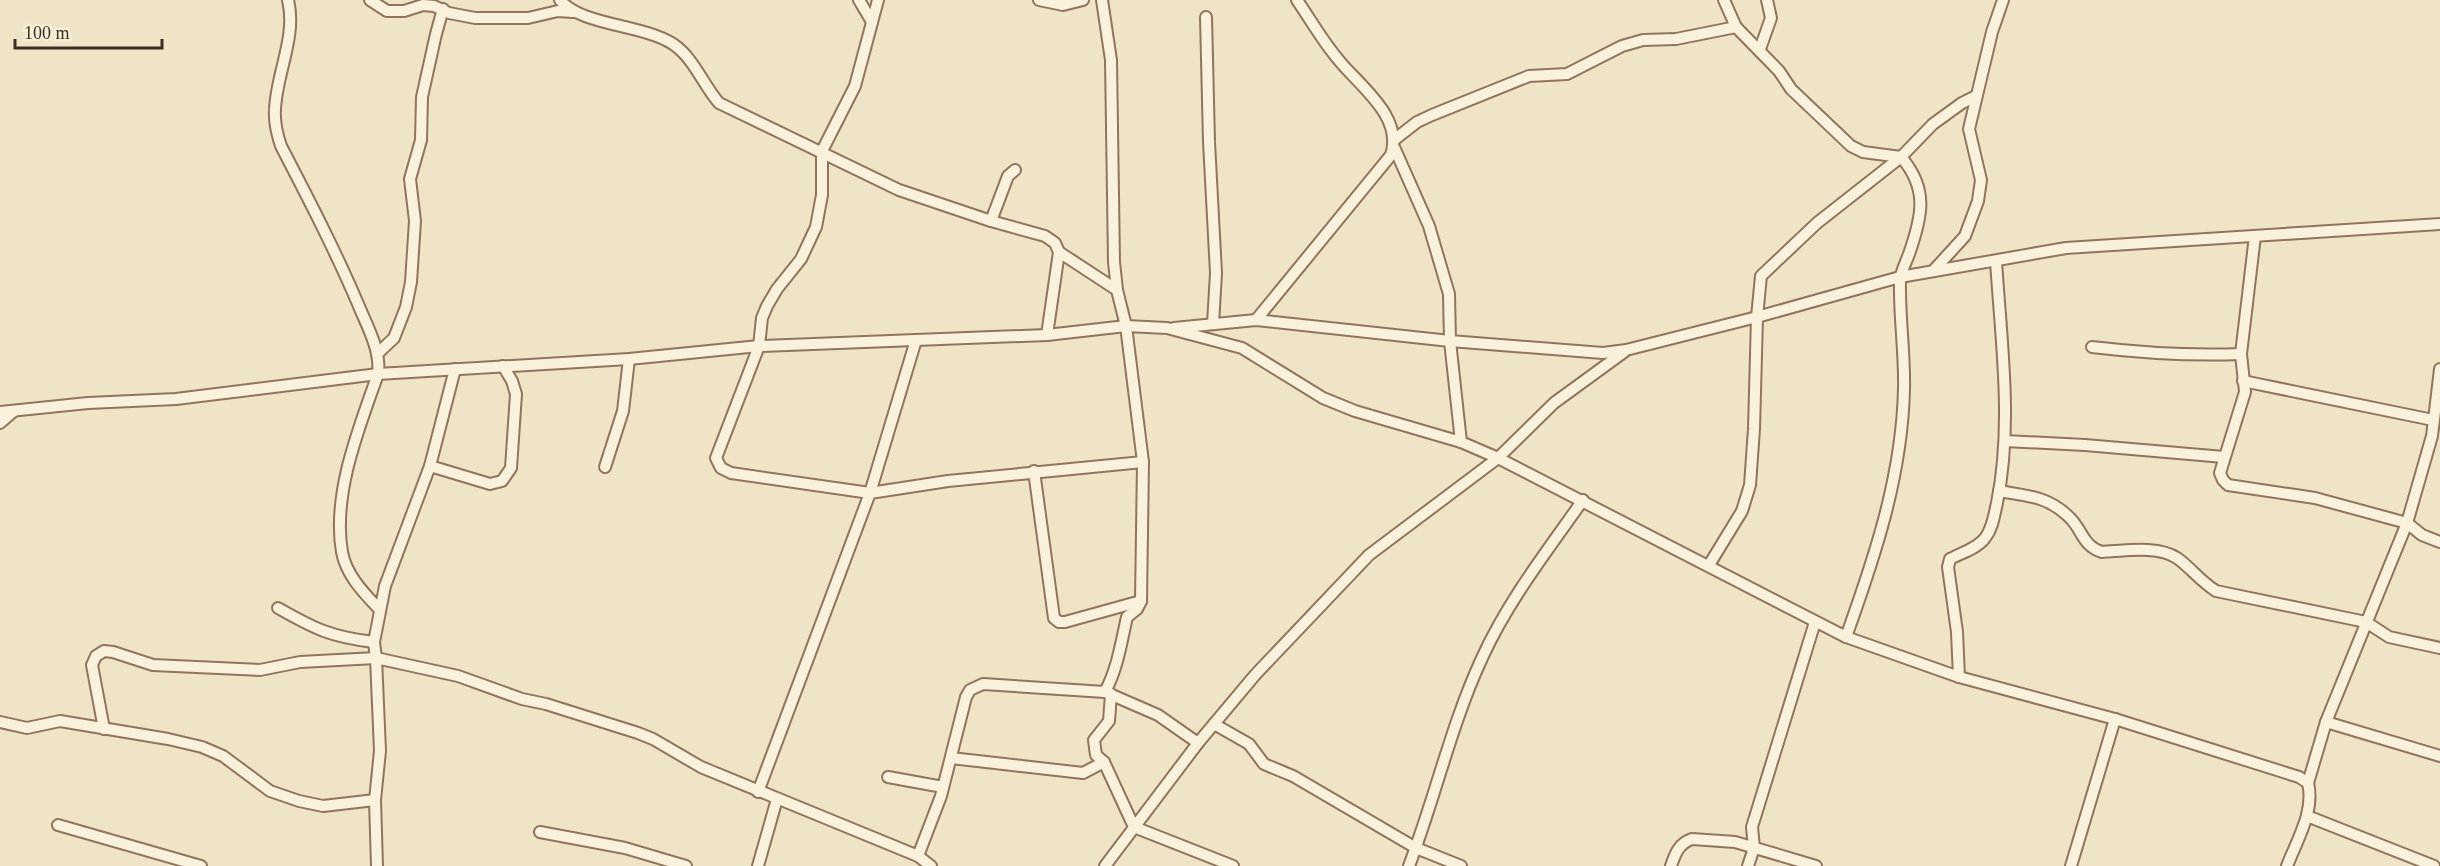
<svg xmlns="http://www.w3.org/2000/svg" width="2440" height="866" font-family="'Times New Roman',serif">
  <rect width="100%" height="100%" fill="#f0e4c8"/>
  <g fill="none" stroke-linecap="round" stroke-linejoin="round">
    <defs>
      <g id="minor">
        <path d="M288,0C297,37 276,74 275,110C274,123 277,134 281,146C308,198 335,250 358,304C367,326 381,350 378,374C359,428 332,494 342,552C346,575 364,593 379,609"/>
        <path d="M370,0L387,11H404L423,5L434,6L449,13L475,18H528L558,11L573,12"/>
        <path d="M560,0C582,26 642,24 673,44C694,58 703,85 719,103L899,190L991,221L1045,236L1055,243L1059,252L1117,290"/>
        <path d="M859,0L872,22"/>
        <path d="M878,0L855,86L822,151V195L816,227L801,259L777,289L767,306L762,318L759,346L716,458L721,468L731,473L870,493L948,481L1143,462"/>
        <path d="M1039,0L1063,5L1083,0"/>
        <path d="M1102,0L1111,60L1114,262L1117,290L1126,326L1143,462L1141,601L1137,609L1127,617C1121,643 1118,667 1105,692"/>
        <path d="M1724,0L1736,27"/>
        <path d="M1206,17L1209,142L1216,273L1213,324"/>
        <path d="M1760,49L1771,18L1767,0"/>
        <path d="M1394,140L1417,122L1432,115L1529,76L1567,74L1622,46L1643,40L1676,39L1736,27L1779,71L1791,89L1851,146L1863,152L1901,157C1929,189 1922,217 1909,254C1906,262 1901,272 1900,280C1899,316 1905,353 1904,389C1902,476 1875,556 1846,637"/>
        <path d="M1394,147L1429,226L1449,294L1450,341L1461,442"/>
        <path d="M991,221L1008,176L1015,170"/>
        <path d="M2255,236L2241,354L2245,392L2220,473L2223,480L2228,485L2315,498L2407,523L2422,535L2440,542"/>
        <path d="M1933,271L1965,236L1978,201L1981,180L1969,129L1992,32L2003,0"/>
        <path d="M1256,320L1391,155C1404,116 1358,85 1337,58C1322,40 1310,19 1297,0"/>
        <path d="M1174,328L1256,320L1450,341L1603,353L1626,350L1757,317L1900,277L2066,248L2440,224"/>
        <path d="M1047,335L1059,252"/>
        <path d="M2092,347C2142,353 2190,356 2241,354"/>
        <path d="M377,354L394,338L406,307L411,282L415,221L410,179L421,140L422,97L436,34L443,9"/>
        <path d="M2243,381L2433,420"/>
        <path d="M0,412L88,403L176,399L378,374L629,359L759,346L1047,335L1126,326L1167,328L1242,348L1323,398L1355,411L1461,442L1498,458L1846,637L1959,677L2115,719L2299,777L2308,783C2315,811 2297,840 2287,866"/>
        <path d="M0,423L14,411"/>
        <path d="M2005,441L2085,445L2224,457"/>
        <path d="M430,466L490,484L502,481L511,468L516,394L512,381L503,366"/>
        <path d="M605,467L623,411L629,359"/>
        <path d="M1034,471L1054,618L1059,622H1065L1141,601"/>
        <path d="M1999,491C2027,496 2047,496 2068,516C2082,528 2082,546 2102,552C2124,551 2158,545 2177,558C2190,567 2200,581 2216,591L2366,622L2389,637L2440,648"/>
        <path d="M1709,565L1742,511L1750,485L1754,429L1757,317L1761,276L1817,223L1901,157L1933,124L1962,103L1976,96"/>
        <path d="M278,608C315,629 331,637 374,642"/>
        <path d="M1959,677L1957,632L1948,567L1950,559C1961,553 1978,548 1985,538C1993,528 1994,515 1997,503C2013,424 2001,341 1996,261"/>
        <path d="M0,722L27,728L60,721L168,739L202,747L223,756L270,791L299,801L323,806L375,800"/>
        <path d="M2326,722L2440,756"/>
        <path d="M1214,724L1249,744L1264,764L1293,776L1416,848L1461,866"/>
        <path d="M104,729L92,665L96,656L104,651L113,652L153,665L260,670L300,662L376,658L458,676L522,699L546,704L638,733L653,739L701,767L918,856L931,866"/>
        <path d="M951,758L1083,773L1104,762L1096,755L1094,740L1109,721L1111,694"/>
        <path d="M1104,762L1134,827L1233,866"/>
        <path d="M888,777L943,787"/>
        <path d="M2308,783L2326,722L2407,523L2432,436L2440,369"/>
        <path d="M758,792L870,493L916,340"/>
        <path d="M2307,816L2434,866"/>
        <path d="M58,825L201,866"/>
        <path d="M540,832L625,848L686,866"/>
        <path d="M918,856L941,796L966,697L970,690L983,684L1105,692L1158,715L1198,743"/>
        <path d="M377,866L375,800L380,751L376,658L374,642L385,586L430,466L455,369"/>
        <path d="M758,866L777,799"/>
        <path d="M1105,866L1198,743L1255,675L1369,555L1498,458L1554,403L1624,352"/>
        <path d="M1409,866C1435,798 1451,725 1482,658C1508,601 1547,551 1583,500"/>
        <path d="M1671,866C1675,854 1679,843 1692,839L1735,842L1816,866"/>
        <path d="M1748,866L1754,848L1752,827L1815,622"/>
        <path d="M2071,866L2115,719"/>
      </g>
    </defs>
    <!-- minor casing -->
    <use href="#minor" stroke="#8d765c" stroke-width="14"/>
    <!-- minor -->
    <use href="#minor" stroke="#faf1dc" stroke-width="10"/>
  </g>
  <!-- scale -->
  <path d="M15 39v9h147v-9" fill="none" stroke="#3d2e20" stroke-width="3"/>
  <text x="24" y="39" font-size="18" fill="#3d2e20" stroke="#f7eed8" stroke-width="4.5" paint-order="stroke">100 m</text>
</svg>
